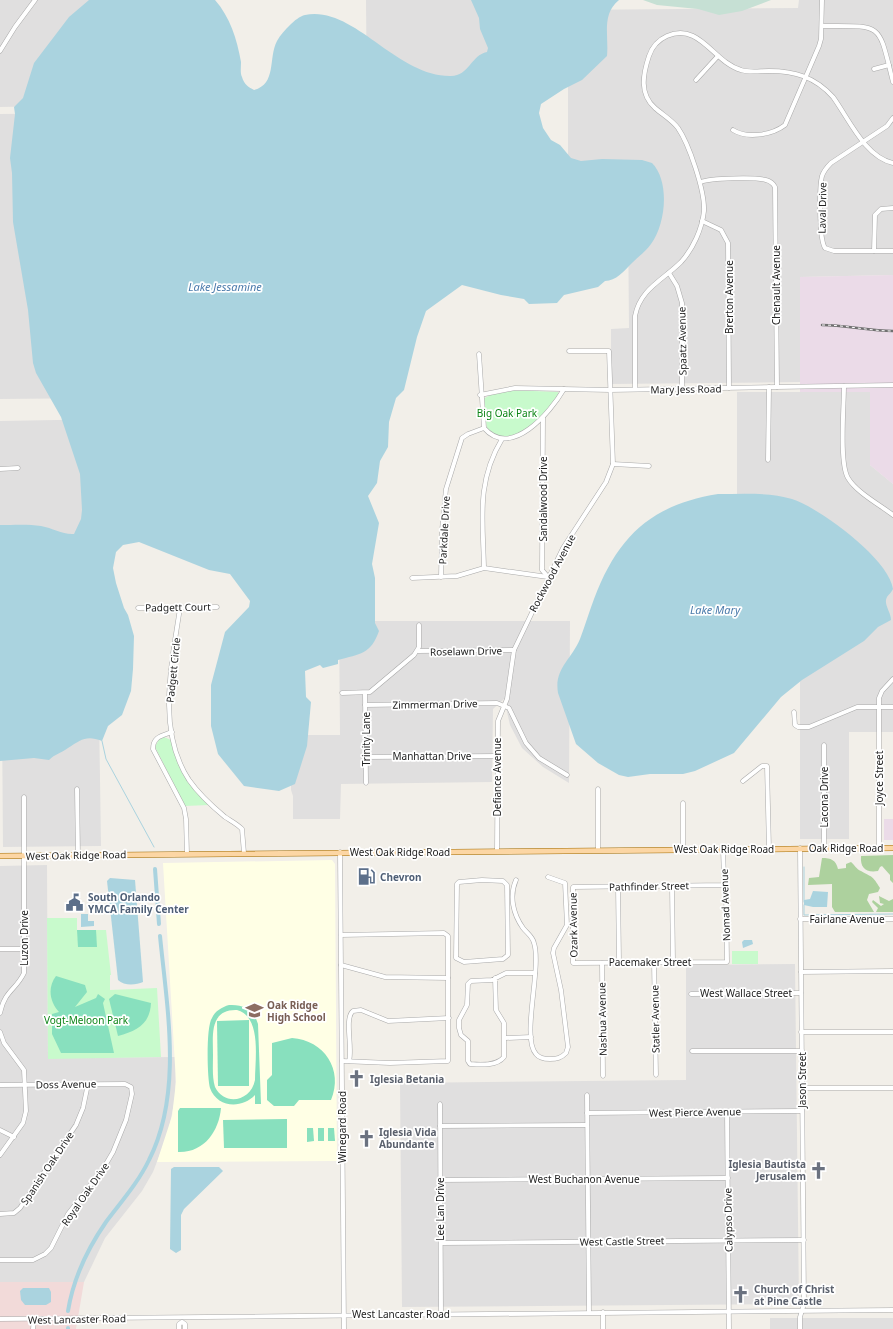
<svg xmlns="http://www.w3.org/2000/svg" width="893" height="1329" font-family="'Noto Sans',sans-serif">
  <rect width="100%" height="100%" fill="#f2efe9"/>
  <!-- residential -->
  <g fill="#e0dfdf">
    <path d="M0,0H111L108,398L0,399V114L106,113V105L0,107Z"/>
    <path d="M366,0H497L498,107L367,108Z"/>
    <path d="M799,0H893V275L800,277V382L611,384V329L629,328L628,215L568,158V10L798,8Z"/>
    <path d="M737,392H870V465L893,484V732H849V839H800V503L737,502Z"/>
    <path d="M338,415L105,519V554L0,555V421Z"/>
    <path d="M339,621H570L569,783L543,767L522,748L510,725L504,699L493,709L492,782L341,784L340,819H293V796L291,790V735H340Z"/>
    <path d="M2,714H99L101,846L3,847Z"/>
    <path d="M47,865L48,1058L176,1057L175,1099L168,1133L153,1172L142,1191L105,1238L84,1282H0V866Z"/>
    <path d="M795,964L799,1304L402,1307L400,1083L686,1080V965Z"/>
    <rect x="770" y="1318" width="123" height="11"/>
  </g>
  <!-- commercial -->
  <path fill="#f2dad9" d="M0,1282H84L76,1329H0Z"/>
  <!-- industrial -->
  <g fill="#ebdbe8">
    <path d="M893,275V484L870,465V392H800V277Z"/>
    <rect x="884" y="819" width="9" height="21"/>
  </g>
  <!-- education -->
  <path fill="#ffffe5" d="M332,860L335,864L337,1161L157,1162L172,1116L176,1082L163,863Z"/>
  <!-- forest -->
  <g fill="#add19e">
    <path d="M893,855V883L890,880V875L882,866L880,867L878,871C866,873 860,868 861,856Z"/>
    <path d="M822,858C831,858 836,860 838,869L846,868V864L851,862C855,865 856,869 861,871C873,878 872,875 880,888L878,892L869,894L867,900L874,912H835L832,907V884L808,885L809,878L819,877Z"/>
    <path d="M879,896L889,901L893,899V912H876L878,908L872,902L873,900L881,906L884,904L880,903Z"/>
  </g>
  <!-- wetland -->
  <path fill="#c6e0d4" d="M643,0H771L742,11L719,15L698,9L657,5Z"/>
  <!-- park -->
  <g fill="#c8facc">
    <path d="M509,390L558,392L559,394C548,410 524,438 503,437C496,437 491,432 487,428L483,399L492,394Z"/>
    <path d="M164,737L171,740L181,768L209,805L185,806L155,747L159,739Z"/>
    <path d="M47,918H77V930H106L111,975H110V990L157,988L161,1057L48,1059Z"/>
    <rect x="732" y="951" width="26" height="13"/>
  </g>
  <!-- pitch -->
  <g fill="#88e0be" fill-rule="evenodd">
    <path d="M77,930H96L97,947H78Z"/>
    <path d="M56,976L85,985L87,992L75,1007L96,998L98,994L105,999L103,1003L114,1053H61L52,1034V1014L59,1012C50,1002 47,988 56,976Z"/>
    <path d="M115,994L151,1003C150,1024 137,1031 118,1036L109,999Z"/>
    <path d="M229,1005C243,1004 254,1010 258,1024L261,1104H255V1095C242,1109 217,1108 210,1088C207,1077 206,1026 212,1018C215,1011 222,1007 229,1005ZM237,1010C262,1017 255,1059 255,1080C251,1101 225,1107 215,1087C212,1077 213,1066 213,1055C213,1036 209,1009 237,1010Z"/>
    <path d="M249,1020V1086H218L217,1021Z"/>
    <path d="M292,1038C324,1040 344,1070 331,1100H299L294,1106H274L267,1100V1080L272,1075V1043Z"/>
    <path d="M180,1108H221C219,1131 204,1153 178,1152V1111Z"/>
    <path d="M287,1119V1148H224L223,1120Z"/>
    <path d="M307,1128H313L314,1141L307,1142Z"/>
    <rect x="318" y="1128" width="6" height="13"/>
    <path d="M328,1128H334L335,1141H328Z"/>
  </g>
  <!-- water -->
  <g fill="#aad3df">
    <path d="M89,0H215C230,17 237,39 241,62C241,67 240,73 242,77C244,84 248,87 254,90C277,84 268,58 277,41C280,35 285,30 290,25C294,21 300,16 305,15C354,5 396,77 451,76C469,76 471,55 487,52L488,48L480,29L479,18L471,0H619C601,15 609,35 607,56L582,80L564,89L541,104L539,113L543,128L551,140L560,145L571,158L581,161L602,159L642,160L652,163C670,181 666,224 651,244C646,251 638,257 632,263C624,271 616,281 605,281L598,287L564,295L557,303L529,304L524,299L501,295L462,285L426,311L417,337L404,390L396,398L389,422L388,447L380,461L377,483L368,496L379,523L372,564L375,578V623L379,631C371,654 360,654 338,660V664L323,668L320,665L305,671L306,697L311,702L307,746L295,784L279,791L244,786L218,754L211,726V685L225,632L249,607L250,601L230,574L209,570L139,542L123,545L116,552L113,568L116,583L124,608L128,615L134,636L133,669L131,691L122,715L108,726L102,741C86,735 81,740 68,748C61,753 55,754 49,760L34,758L0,761V525C13,525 29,524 41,526C53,528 63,535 74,534L81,519L82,510L80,474L61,417L36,373L33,363L28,310L13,222L12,173L10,158L15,114L14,107L23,98L34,63L69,17Z"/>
    <path d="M718,494C742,494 769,492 792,499C820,508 889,559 893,589C891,593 889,594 887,597C883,604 891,612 891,620L878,627L864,641L802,680L781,697L734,753L695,771L683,774H650L628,777L619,775L598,763L576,744L558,693C554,669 571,660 580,639C585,626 589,612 594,599C618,536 651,505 718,494Z"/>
    <path d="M110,878L135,880L143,982C136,985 124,986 118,980L107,881Z"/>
    <path d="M813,891L828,892L827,907H813L804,905V900L810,899Z"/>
    <path d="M81,914H88V921H94V926L81,927Z"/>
    <path d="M744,940H752L753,944L743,948L742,942Z"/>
    <path d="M174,1167H219L223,1171L184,1209L181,1215V1250L176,1253L170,1249L171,1169Z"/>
    <path d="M23,1288H49L51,1292V1302L46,1305H25L21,1300L20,1291Z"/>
  </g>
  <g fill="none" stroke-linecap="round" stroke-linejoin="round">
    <!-- stream -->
    <g stroke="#aad3df" stroke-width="1">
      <path d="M102,741L106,759L154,847"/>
      <path d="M804,867V902"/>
      <path d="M804,905V915L893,914"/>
    </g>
    <!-- canal -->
    <g stroke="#aad3df" stroke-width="4">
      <path d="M155,869L159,924"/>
      <path d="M68,1311C73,1280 88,1248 106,1222C121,1202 138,1183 149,1160C183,1093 167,1008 160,936"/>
      <path d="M68,1329V1328"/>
    </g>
    <defs>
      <g id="minor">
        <path d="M822,26C884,26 878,22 893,82"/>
        <path d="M0,51L15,27L35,0"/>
        <path d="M874,69L889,65"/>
        <path d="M696,80L718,56"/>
        <path d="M893,118L887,126L831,163C828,166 824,170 822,176C819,187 819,239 825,248L834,251H893"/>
        <path d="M733,130C747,139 772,135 785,125L819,46L821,39L822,0"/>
        <path d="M701,182C710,178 756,177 766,180C770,181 773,183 775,187L777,387"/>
        <path d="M702,221L721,230L728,243L729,388"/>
        <path d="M874,251L875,215L881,209L893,208"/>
        <path d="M669,273L677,286L682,303V389"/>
        <path d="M479,354L484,428C511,459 550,413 564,389"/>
        <path d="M844,386C844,406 839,463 848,478C856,492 880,505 893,515"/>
        <path d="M635,389V316C640,289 663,280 681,262C693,249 702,229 704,211C705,191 689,144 678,128C672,120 663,115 655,108C639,94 643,74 649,56C652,47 658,40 667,36C700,22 713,62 741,70C750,73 760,71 769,71C795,71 815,77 833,97C849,119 865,157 893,163"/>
        <path d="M480,395L515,388L610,390L893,385"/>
        <path d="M543,418L542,570L548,577"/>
        <path d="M768,460L769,387"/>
        <path d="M613,464L649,466"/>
        <path d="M0,469L18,468"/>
        <path d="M484,568C483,520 476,482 502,439"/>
        <path d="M441,577L442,530L446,489L462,438L468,434L484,428"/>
        <path d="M412,578L457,576L484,568L548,577"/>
        <path d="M138,608L217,607"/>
        <path d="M180,608C172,662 156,730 189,780C198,793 213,807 225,817C231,821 237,824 242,829L244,853"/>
        <path d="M418,651L514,650"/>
        <path d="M342,693L370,692L414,655L419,647V625"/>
        <path d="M365,694L366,783"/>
        <path d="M365,705L497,703L509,708L526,743L539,758L567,775"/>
        <path d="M794,712L795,725L798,727H809L857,707H893"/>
        <path d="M172,732C161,736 153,737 153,749L184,808L186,819L187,854"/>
        <path d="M824,745V848"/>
        <path d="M366,757L497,756"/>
        <path d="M743,781L762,766H767L769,849"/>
        <path d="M77,789L78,855"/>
        <path d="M598,789V850"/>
        <path d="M800,848L804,1304L800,1317V1329"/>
        <path d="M879,848V698L882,691L893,679"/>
        <path d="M683,849V803"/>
        <path d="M723,849L724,878L726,889L727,962L573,963V887L725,885"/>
        <path d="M497,851L498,721L507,699L514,650L563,548L606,482L613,464L609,351H569"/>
        <path d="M340,852L344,1329"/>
        <path d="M482,880L503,881L507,885L508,955L503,959L464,962L456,958L457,884L459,882Z"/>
        <path d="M516,880C509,896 513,914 523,928C527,933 533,937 534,943C542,968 521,1038 536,1054C539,1058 546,1059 550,1059C557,1059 561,1058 566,1053L568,1047L561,990L553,953L554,948L567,925L565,883L548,877"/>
        <path d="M618,886L619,962"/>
        <path d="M672,886L673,962"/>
        <path d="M800,919H893"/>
        <path d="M341,935L444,933L448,936V1061L390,1063L342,1061"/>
        <path d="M0,949H24"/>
        <path d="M654,962L656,1075"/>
        <path d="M602,963L603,1076"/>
        <path d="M341,965L385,977L448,978"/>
        <path d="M801,972L893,971"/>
        <path d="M495,978L496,1010L504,1023V1057C497,1066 481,1065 470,1064L468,1061V1041L461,1035L459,1028V1020L467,1005L468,984L471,981L492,980L506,973H535"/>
        <path d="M691,994L801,993"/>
        <path d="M0,1013C5,990 16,990 24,973V797"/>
        <path d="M0,1032L4,1043L24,1070L26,1111L23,1123L0,1155"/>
        <path d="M801,1032H893"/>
        <path d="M505,1038L531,1037"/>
        <path d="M692,1051H802"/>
        <path d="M349,1061C353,1049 344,1018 353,1011L361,1010L388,1021L449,1018"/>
        <path d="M0,1085L125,1084L131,1087L132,1094L126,1120L113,1152L103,1169L68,1214L51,1248L45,1254L33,1260H0"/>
        <path d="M802,1088H893"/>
        <path d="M587,1095L589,1312"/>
        <path d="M440,1104L441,1314"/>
        <path d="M727,1111L729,1329"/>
        <path d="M587,1113L802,1111"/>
        <path d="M440,1126L587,1125"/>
        <path d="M0,1130L14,1137"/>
        <path d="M440,1180L728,1178"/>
        <path d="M0,1214L14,1213L20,1208L76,1125L83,1108L88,1084"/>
        <path d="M441,1243L804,1240"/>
        <path d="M603,1312V1329"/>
        <path d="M0,1319L893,1310"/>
        <path d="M182,1322L185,1324V1329"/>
        <path d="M33,1329L34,1319"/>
        <path d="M179,1329V1324L182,1322"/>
      </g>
      <path id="major" d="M0,856L893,848"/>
    </defs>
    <!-- minor casing -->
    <use href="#minor" stroke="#a9a9a9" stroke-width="5"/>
    <!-- major casing -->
    <use href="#major" stroke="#a06b00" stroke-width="6"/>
    <!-- minor -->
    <use href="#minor" stroke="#fff" stroke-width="4"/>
    <!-- major -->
    <use href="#major" stroke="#fcd6a4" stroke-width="5"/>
    <defs>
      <path id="rail" d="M822,325C846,325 869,331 893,331"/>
    </defs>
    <!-- rail casing -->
    <use href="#rail" stroke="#707070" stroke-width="2.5"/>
    <!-- rail -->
    <use href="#rail" stroke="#fff" stroke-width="1" stroke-dasharray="3" stroke-linecap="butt"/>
  </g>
  <!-- icons -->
  <defs>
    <symbol id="fuel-bare" viewBox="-9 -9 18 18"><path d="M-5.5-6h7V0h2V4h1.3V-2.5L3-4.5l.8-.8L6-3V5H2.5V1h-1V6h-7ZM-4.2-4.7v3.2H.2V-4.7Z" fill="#5c6f8a" stroke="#fff" stroke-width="2.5" paint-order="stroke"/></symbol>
    <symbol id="civic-bare" viewBox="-9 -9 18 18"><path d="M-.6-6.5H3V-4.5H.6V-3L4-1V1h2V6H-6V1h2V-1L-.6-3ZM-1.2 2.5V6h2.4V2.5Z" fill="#5c6f8a" stroke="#fff" stroke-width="2.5" paint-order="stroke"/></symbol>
    <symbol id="school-bare" viewBox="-9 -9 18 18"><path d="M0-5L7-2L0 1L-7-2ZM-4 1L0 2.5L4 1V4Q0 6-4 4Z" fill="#8d6e63" stroke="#fff" stroke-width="2.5" paint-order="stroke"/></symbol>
    <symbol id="church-bare" viewBox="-9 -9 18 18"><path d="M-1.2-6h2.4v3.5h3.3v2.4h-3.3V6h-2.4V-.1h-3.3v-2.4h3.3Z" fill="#6b7280" stroke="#fff" stroke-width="2.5" paint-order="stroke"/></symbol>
  </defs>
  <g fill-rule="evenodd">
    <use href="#fuel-bare" x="354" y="864" width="25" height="25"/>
    <use href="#civic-bare" x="62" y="890" width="25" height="25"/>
    <use href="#school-bare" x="242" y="998" width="25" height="25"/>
    <use href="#church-bare" x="344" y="1066" width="25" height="25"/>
    <use href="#church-bare" x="354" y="1126" width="25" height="25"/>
    <use href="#church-bare" x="806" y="1158" width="25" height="25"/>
    <use href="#church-bare" x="728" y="1282" width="25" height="25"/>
  </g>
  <g text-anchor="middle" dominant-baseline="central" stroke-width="3.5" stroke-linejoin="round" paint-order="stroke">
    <!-- street labels -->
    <g font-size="10" fill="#222" stroke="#fff">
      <text transform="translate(822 208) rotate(-89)">Laval Drive</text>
      <text transform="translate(776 285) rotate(-90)">Chenault Avenue</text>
      <text transform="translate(729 297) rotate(-90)">Brerton Avenue</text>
      <text transform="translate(682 341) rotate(-91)">Spaatz Avenue</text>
      <text transform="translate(686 389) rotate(-1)">Mary Jess Road</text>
      <text transform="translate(543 499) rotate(-90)">Sandalwood Drive</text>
      <text transform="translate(444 530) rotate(-87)">Parkdale Drive</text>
      <text transform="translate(552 573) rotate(-62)">Rockwood Avenue</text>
      <text transform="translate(178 607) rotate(-1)">Padgett Court</text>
      <text transform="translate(466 651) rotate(-1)">Roselawn Drive</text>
      <text transform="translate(173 670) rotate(-84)">Padgett Circle</text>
      <text transform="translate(435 704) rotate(-1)">Zimmerman Drive</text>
      <text transform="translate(366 739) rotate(-90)">Trinity Lane</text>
      <text x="432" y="756">Manhattan Drive</text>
      <text transform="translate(497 777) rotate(-90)">Defiance Avenue</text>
      <text transform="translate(879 778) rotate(-90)">Joyce Street</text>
      <text transform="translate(824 797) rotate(-90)">Lacona Drive</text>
      <text x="846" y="848">Oak Ridge Road</text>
      <text x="724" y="849">West Oak Ridge Road</text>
      <text x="400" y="852">West Oak Ridge Road</text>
      <text transform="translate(76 855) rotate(-1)">West Oak Ridge Road</text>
      <text transform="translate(649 886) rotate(-1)">Pathfinder Street</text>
      <text transform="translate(725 905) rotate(-92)">Nomad Avenue</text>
      <text x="847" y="919">Fairlane Avenue</text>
      <text transform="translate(573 925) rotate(-91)">Ozark Avenue</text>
      <text transform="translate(24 938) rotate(-90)">Luzon Drive</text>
      <text x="650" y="962">Pacemaker Street</text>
      <text x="746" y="993">West Wallace Street</text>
      <text transform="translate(602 1019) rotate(-91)">Nashua Avenue</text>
      <text transform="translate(655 1019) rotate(-91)">Statler Avenue</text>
      <text transform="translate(802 1080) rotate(-90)">Jason Street</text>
      <text transform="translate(66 1084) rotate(-1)">Doss Avenue</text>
      <text transform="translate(695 1112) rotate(-1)">West Pierce Avenue</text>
      <text transform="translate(342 1127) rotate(-90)">Winegard Road</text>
      <text transform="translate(47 1168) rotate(-56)">Spanish Oak Drive</text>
      <text x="584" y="1179">West Buchanon Avenue</text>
      <text transform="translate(85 1194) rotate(-55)">Royal Oak Drive</text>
      <text transform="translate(440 1209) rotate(-90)">Lee Lan Drive</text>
      <text transform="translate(728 1220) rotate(-91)">Calypso Drive</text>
      <text transform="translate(622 1241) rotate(-1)">West Castle Street</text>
      <text x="401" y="1314">West Lancaster Road</text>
      <text transform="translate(77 1319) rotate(-1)">West Lancaster Road</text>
    </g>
    <!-- park labels -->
    <g font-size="10" fill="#0c8416" stroke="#fff">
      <text x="507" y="413">Big Oak Park</text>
      <text x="86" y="1020">Vogt-Meloon Park</text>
    </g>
    <!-- service labels -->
    <g font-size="10" font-weight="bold" fill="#4e5e75" stroke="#fff" text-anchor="start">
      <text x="380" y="877">Chevron</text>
      <text x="88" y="897">South Orlando<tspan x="88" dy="12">YMCA Family Center</tspan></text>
    </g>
    <!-- education labels -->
    <g font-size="10" font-weight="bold" fill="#785e54" stroke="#fff" text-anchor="start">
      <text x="267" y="1005">Oak Ridge<tspan x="267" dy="12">High School</tspan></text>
    </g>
    <!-- worship labels -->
    <g font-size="10" font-weight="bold" fill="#5b616d" stroke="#fff" text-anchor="start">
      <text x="370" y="1079">Iglesia Betania</text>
      <text x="379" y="1132">Iglesia Vida<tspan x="379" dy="12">Abundante</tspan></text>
      <text x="806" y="1164" text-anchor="end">Iglesia Bautista<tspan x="806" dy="12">Jerusalem</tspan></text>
      <text x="754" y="1289">Church of Christ<tspan x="754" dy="12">at Pine Castle</tspan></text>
    </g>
    <!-- water labels -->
    <g font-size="11" font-style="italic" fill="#4a7aab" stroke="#fff">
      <text x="225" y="286">Lake Jessamine</text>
      <text x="715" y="609">Lake Mary</text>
    </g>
  </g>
</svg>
